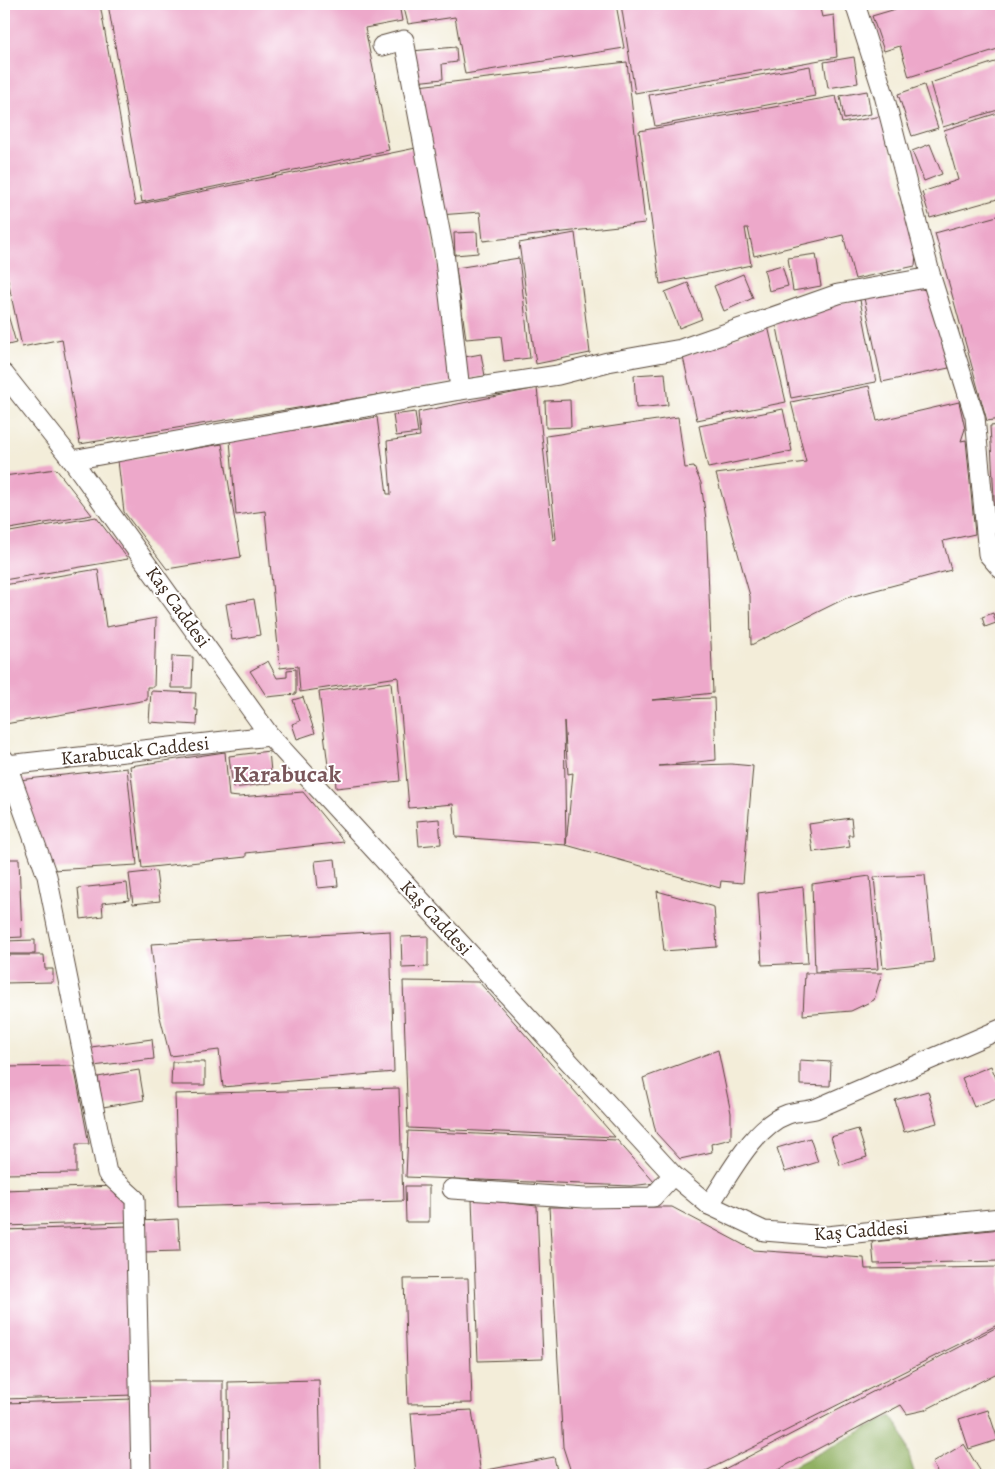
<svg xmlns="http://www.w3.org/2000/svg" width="1005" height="1479" font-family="Alegreya,serif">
  <rect width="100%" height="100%" fill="#fff"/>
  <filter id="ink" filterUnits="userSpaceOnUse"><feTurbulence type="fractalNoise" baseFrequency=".02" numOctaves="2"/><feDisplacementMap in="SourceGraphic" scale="10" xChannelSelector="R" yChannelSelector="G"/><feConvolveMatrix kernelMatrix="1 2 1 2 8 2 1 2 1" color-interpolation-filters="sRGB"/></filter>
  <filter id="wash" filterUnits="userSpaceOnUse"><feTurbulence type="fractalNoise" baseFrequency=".0096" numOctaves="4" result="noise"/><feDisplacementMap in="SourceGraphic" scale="20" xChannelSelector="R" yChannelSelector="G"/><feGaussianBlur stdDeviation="1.12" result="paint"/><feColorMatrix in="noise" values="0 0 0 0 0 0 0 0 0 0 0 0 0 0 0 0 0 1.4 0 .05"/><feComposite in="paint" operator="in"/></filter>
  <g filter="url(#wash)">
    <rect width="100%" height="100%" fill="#f3edd9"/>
    <!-- forest -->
    <path fill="#90b062" stroke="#666d40" d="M891,1416L901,1430L915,1475H776Z"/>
    <g id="blocks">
      <!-- building -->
      <g fill="#eda8ca">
        <path d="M4,4H100L135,205L416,148L452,339L455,382L80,444L62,339L22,347L4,262Z"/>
        <path d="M108,4H399L402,21L365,28L389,150L142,202Z"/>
        <path d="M403,4H616L624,48L465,74L455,17L408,24Z"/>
        <path d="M621,4H819L822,17L834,15L837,57L635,93Z"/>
        <path d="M905,4H1001V48L909,77L900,46L884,51L872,16L906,6Z"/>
        <path d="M456,47L457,62L442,64L443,79L415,82L412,51Z"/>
        <path d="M854,57L858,83L828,88L824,62Z"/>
        <path d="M1001,60V109L943,127L930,83Z"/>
        <path d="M627,62L645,223L483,241L480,212L439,215L418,86Z"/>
        <path d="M810,66L815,96L655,126L649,95Z"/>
        <path d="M924,85L938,128L912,136L898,94Z"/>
        <path d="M867,91L871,114L844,119L840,96Z"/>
        <path d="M836,96L842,123L882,116L916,251L915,266L855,279L843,235L754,256L748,228H745L751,265L660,284L639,131Z"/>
        <path d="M1001,112V198L930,218L922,192L958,180L944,130Z"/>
        <path d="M930,144L942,174L924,181L912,151Z"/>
        <path d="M1001,215V419L987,421L935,233Z"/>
        <path d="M477,232L478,253L455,255L454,233Z"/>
        <path d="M575,233L590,353L536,364L519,243Z"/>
        <path d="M816,254L821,286L793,291L788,258Z"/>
        <path d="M519,258L530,358L504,361L501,336L466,339L456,268Z"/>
        <path d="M782,265L788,286L769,291L764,270Z"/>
        <path d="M743,274L753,298L724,311L714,286Z"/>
        <path d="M688,283L702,319L679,328L665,292Z"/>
        <path d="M916,287L931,292L949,368L882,382L864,298Z"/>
        <path d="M860,300L876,382L791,398L776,322L830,304Z"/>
        <path d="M4,301L16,343L4,346Z"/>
        <path d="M768,326L786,402L697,420L683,357Z"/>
        <path d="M481,354L485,376L463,380L459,358Z"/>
        <path d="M665,373L668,405L636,408L634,375Z"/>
        <path d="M869,386L877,421L959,402L965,429L961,441L966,440L975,534L943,541L951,570L846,598L751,645L750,596L716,474L806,462L791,402Z"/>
        <path d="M537,388L553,540L556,539L546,436L678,417L685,468L694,467L701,483L706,519L713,693L652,700L714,698L716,760L659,766L731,764L753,766L743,883L721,881L720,888L566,845L573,773L568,774L564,721L566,845L456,837L453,804L409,808L398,677L300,692L298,666L280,668L265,511L236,515L230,440L377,417L387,494H391L387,441L420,436L418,412Z"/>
        <path d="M570,400L571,427L546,428L545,401Z"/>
        <path d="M783,409L792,451L708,468L699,426Z"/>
        <path d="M415,412L418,433L396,436L393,415Z"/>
        <path d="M1001,425V550L997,551L990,426Z"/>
        <path d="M222,444L241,557L167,569L124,512L118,461Z"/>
        <path d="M56,469L92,515L4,530V476Z"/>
        <path d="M96,517L128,559L4,580V533Z"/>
        <path d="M98,569L106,627L156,618L154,687H147V700L5,724L4,722V585Z"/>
        <path d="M254,599L260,635L232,640L226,604Z"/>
        <path d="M993,613L996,623L985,627L982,617Z"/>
        <path d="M172,656L193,657L192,688H171Z"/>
        <path d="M268,661L277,678L287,677V670L296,669V694L267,697L250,671Z"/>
        <path d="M391,682L400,781L336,788L335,773L329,774L319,692Z"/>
        <path d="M151,691L196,693L195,710H198L197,725L149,722Z"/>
        <path d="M303,697L315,733L297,739L292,724L300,721L293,700Z"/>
        <path d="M269,751L272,783L233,788L229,756Z"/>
        <path d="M225,752L229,796L239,797L303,792L344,842L246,853V857L142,868L130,766Z"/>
        <path d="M127,768L137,865L52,870L19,780Z"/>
        <path d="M851,818L853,835H848L850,847L813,852L809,824Z"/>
        <path d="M439,819L441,844L419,846L417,821Z"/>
        <path d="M4,859H19L22,937L4,938Z"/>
        <path d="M335,859L338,886L318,888L315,861Z"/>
        <path d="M156,871L160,901L133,904L129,874Z"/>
        <path d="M925,875L934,962L883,968L874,877Z"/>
        <path d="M870,876L878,969L815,972L812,884Z"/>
        <path d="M127,883L129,900L102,903L103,916L81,919L78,888Z"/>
        <path d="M803,887L808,963L762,965L758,893Z"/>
        <path d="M657,891L714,907L717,947L664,951Z"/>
        <path d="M390,931L394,1072L223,1087L219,1050L170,1056L159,1013L151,944Z"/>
        <path d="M428,936V967L402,968L401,937Z"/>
        <path d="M35,940V954H4V941Z"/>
        <path d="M4,955H44L45,969H53V982L4,983Z"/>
        <path d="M805,973H882L874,1000L851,1011L803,1015Z"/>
        <path d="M403,981L479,982L615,1137L408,1128Z"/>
        <path d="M152,1039L154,1059L93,1066L91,1047Z"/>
        <path d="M718,1050L731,1113V1139L711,1144L712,1152L680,1159L656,1133L643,1078Z"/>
        <path d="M800,1060L831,1062L830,1086L800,1085Z"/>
        <path d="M172,1062H205V1085H171Z"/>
        <path d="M74,1066L89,1144H76V1173L4,1174V1067Z"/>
        <path d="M991,1066L1001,1090V1096L974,1107L962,1078Z"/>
        <path d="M139,1070L144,1100L103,1107L98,1077Z"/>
        <path d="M399,1088L403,1201L178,1207L175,1094Z"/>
        <path d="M928,1091L937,1123L904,1132L895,1100Z"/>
        <path d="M858,1129L867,1157L840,1165L831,1137Z"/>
        <path d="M408,1131L617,1140L655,1183L631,1186L406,1177Z"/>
        <path d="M810,1138L818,1162L785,1172L777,1148Z"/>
        <path d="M116,1186V1196H125L126,1222L4,1226V1190Z"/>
        <path d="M405,1186H429V1222H406Z"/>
        <path d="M472,1199L537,1206L543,1359L478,1361Z"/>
        <path d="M549,1207H672L753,1250L864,1258L865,1269L1001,1267V1323L698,1475H572L563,1447Z"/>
        <path d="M178,1219L180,1251L142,1252L140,1221Z"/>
        <path d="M128,1226L134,1395L4,1399V1230Z"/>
        <path d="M1001,1229V1261L874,1264L872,1242Z"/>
        <path d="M468,1278L472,1403L408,1404L404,1279Z"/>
        <path d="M1001,1325V1371L925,1410L907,1414L901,1405L768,1475H713Z"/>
        <path d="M319,1380L321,1475H229L228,1382Z"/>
        <rect x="145" y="1381" width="78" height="94"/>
        <path d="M134,1399L137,1475H4V1403Z"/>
        <path d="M472,1410L481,1475H416L411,1413Z"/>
        <path d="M988,1410L998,1440L969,1449L959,1419Z"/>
        <path d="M964,1444L981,1472L974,1475H939L932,1463Z"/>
        <path d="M554,1457L558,1475H488L487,1470Z"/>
      </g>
    </g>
  </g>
  <g filter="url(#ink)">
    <use href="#blocks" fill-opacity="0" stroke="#57473a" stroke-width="1"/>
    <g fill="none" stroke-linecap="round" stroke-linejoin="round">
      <defs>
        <g id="minor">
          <path d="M855,4L884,95L931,277L975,417L988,554L1001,569"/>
          <path d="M382,46L404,40L444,252L460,390"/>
          <path d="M4,374L72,460L270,736L673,1175L709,1205L764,1231L827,1236L1001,1218"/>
          <path d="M72,460L460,390L558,375L608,362L681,349L838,294L931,277"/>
          <path d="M4,759L7,765L270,736"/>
          <path d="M7,765L47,876L107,1173L135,1199L141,1475"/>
          <path d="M452,1189L585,1198L653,1197L673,1175"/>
          <path d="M709,1205C729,1176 753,1126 788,1114C797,1111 807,1111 815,1109L1001,1029"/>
        </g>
      </defs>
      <!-- minor casing -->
      <use href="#minor" stroke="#57473a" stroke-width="21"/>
      <!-- minor -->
      <use href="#minor" stroke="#fff" stroke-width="19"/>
    </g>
  </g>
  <g text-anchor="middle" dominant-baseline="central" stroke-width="4" stroke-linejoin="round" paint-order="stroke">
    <!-- street labels -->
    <g font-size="19" fill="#3b2a1e" stroke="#fff">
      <text transform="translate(178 607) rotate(54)">Kaş Caddesi</text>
      <text transform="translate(135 751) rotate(-6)">Karabucak Caddesi</text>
      <text transform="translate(436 918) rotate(47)">Kaş Caddesi</text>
      <text transform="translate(861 1231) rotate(-4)">Kaş Caddesi</text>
    </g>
    <!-- district labels -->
    <g font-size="24" font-weight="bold" fill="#79565a" stroke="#fff">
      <text x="287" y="774">Karabucak</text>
    </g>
  </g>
  <!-- margin -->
  <rect width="1005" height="1479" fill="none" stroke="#fff" stroke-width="20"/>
</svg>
